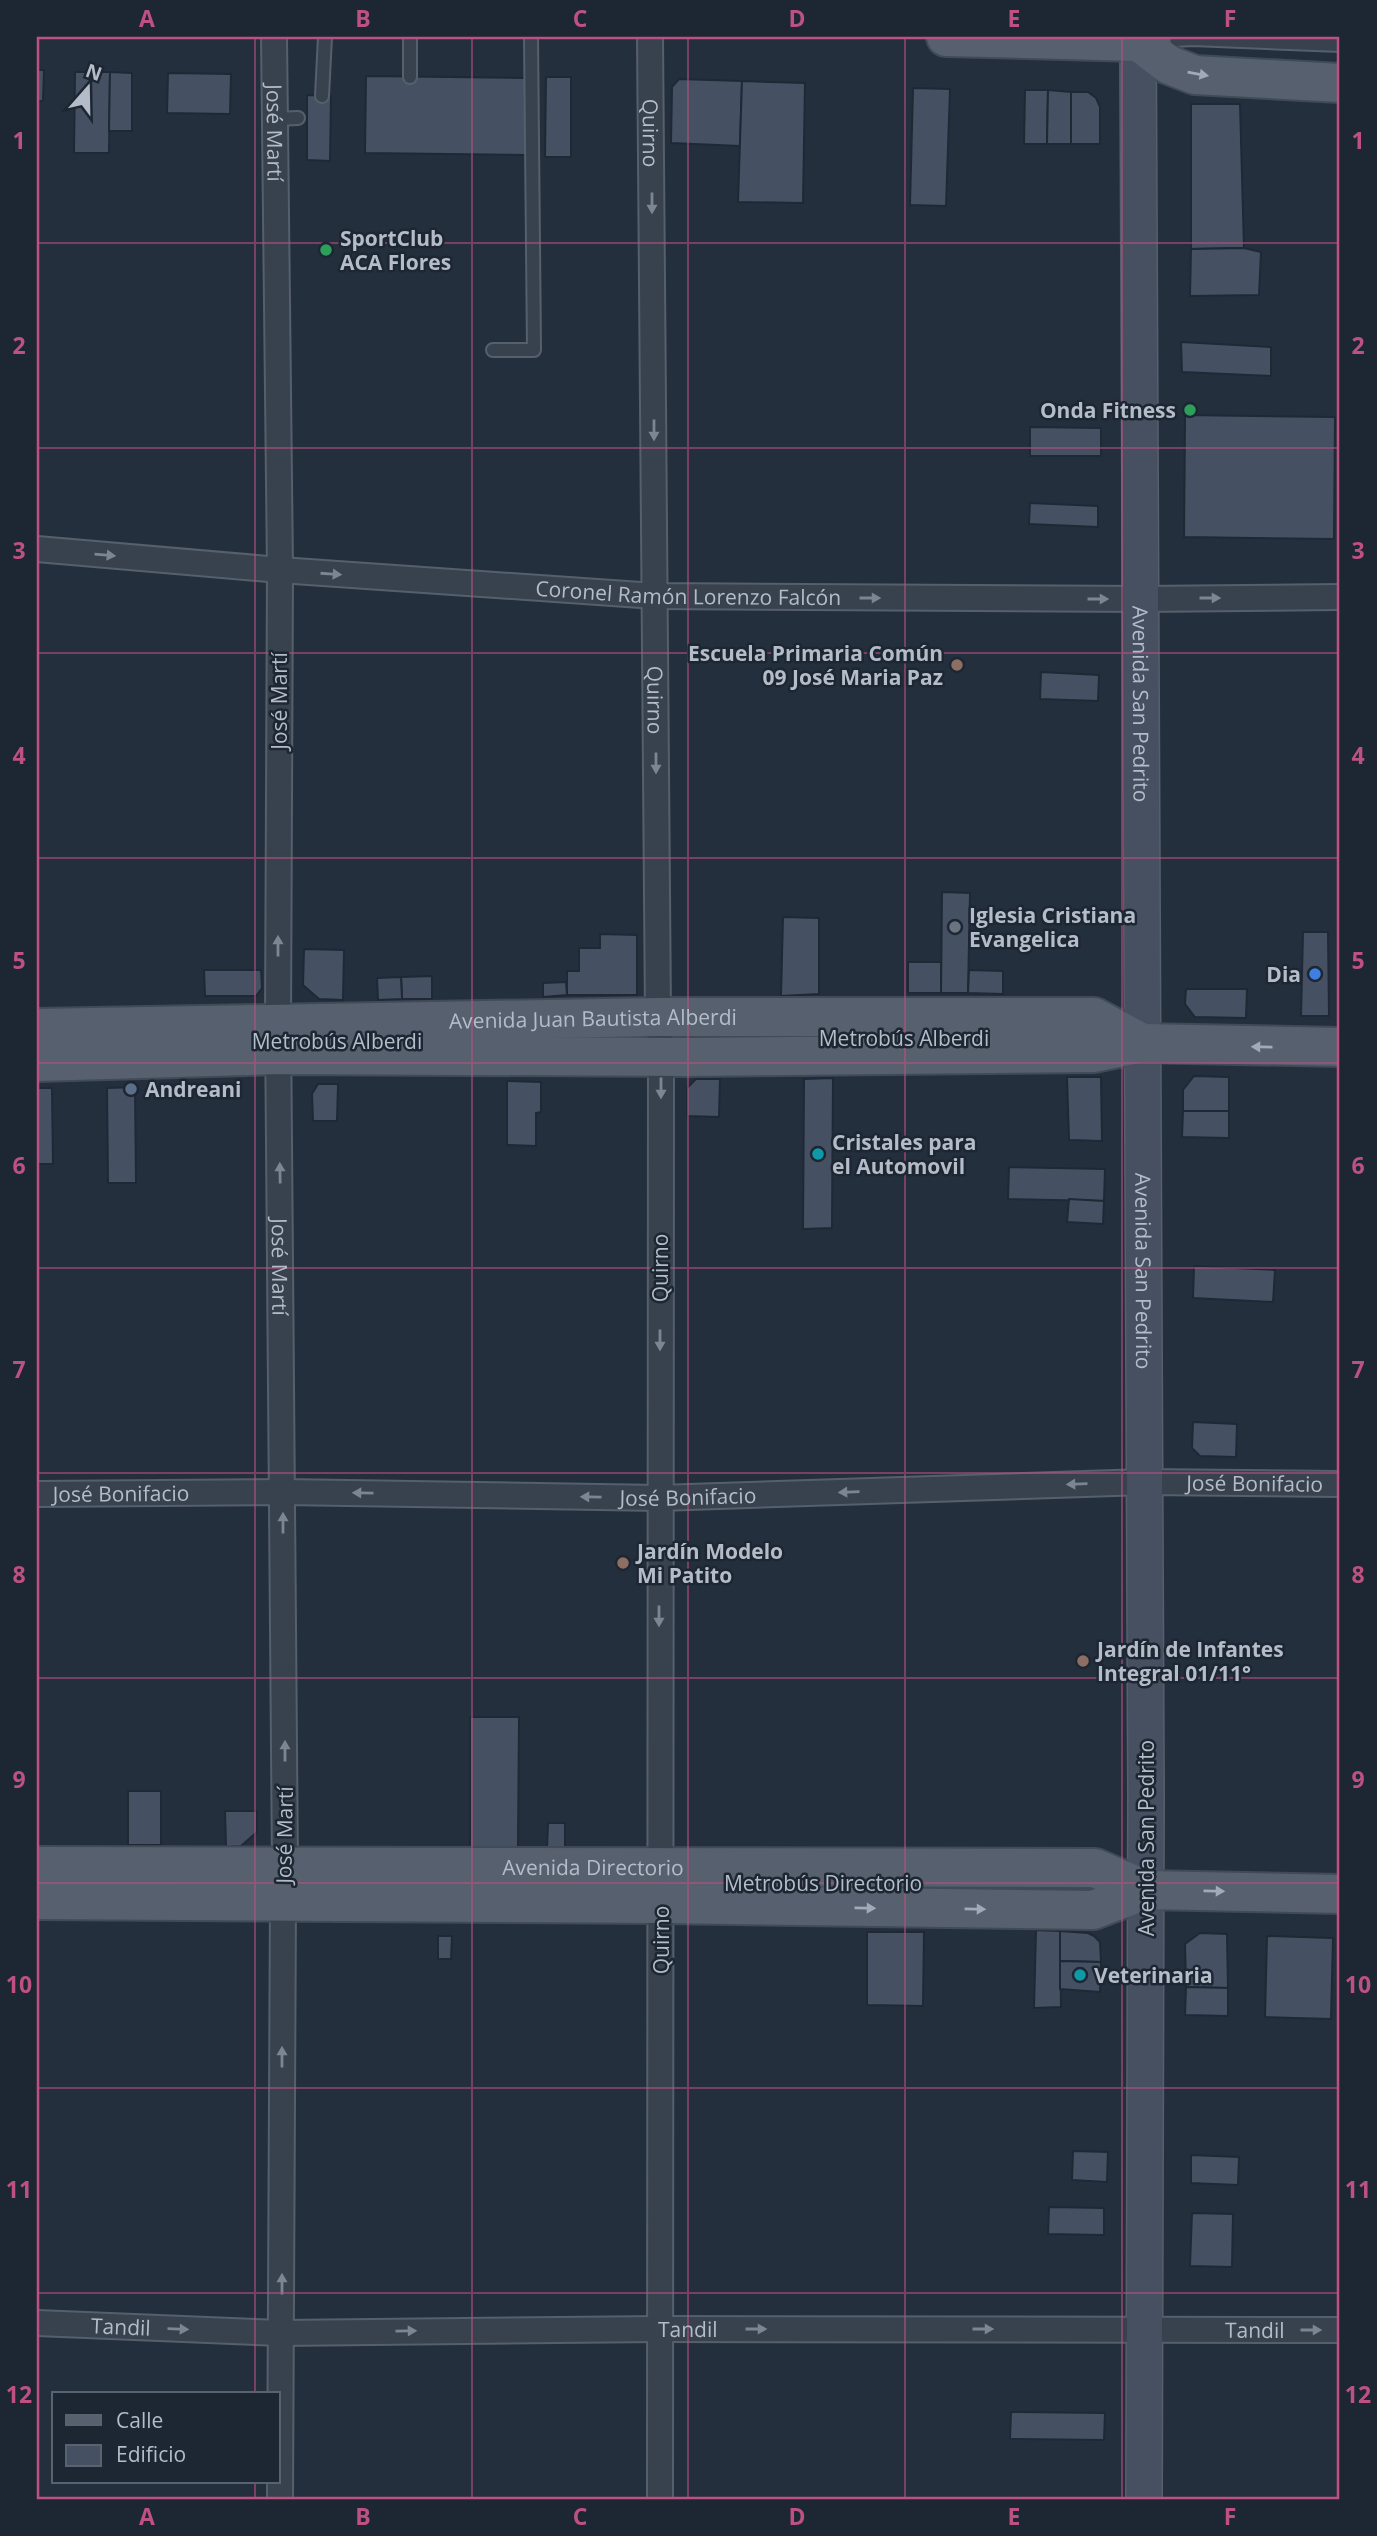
<svg xmlns="http://www.w3.org/2000/svg" width="1377" height="2536" font-family="'Open Sans',sans-serif">
  <rect width="100%" height="100%" fill="#242f3e"/>
  <!-- building -->
  <g fill="#455162" stroke="#1f2835" stroke-width="2">
    <path d="M37,70H44L43,101H37Z"/>
    <path d="M75,72H110L109,153H74Z"/>
    <path d="M110,72L132,73V131H109Z"/>
    <path d="M168,73L231,74L230,114L167,113Z"/>
    <path d="M366,76L529,78V155L365,153Z"/>
    <path d="M546,77H571V157H545Z"/>
    <path d="M679,79L742,81L740,146L671,143L672,87Z"/>
    <path d="M742,81L805,83L803,203L738,202Z"/>
    <path d="M913,88L950,89L946,206L910,205Z"/>
    <path d="M1025,90H1048L1047,144H1024Z"/>
    <path d="M1048,90L1071,92V144H1047Z"/>
    <path d="M1071,92H1088L1096,98L1100,107V144H1071Z"/>
    <path d="M307,95L331,96L330,161L307,160Z"/>
    <path d="M1191,104H1240L1244,248L1191,249Z"/>
    <path d="M1244,248L1261,252L1259,295L1190,296L1191,249Z"/>
    <path d="M1181,342L1271,347V376L1182,372Z"/>
    <path d="M1185,415L1335,417L1334,539L1184,537Z"/>
    <path d="M1030,427L1101,428V456H1030Z"/>
    <path d="M1030,503L1098,506V527L1029,524Z"/>
    <path d="M1041,672L1099,675L1098,701L1040,699Z"/>
    <path d="M942,892L970,893L968,993H941Z"/>
    <path d="M783,917L819,918V994L781,996Z"/>
    <path d="M1303,932H1328L1329,1016H1301Z"/>
    <path d="M600,934L637,935V995H567V971H579V948H600Z"/>
    <path d="M304,949L344,950L343,1000L319,999L303,985Z"/>
    <rect x="908" y="962" width="33" height="31"/>
    <path d="M204,970H261L262,988L256,996H205Z"/>
    <path d="M969,970L1003,971V994L968,993Z"/>
    <path d="M432,976V999H402L401,977Z"/>
    <path d="M401,977L402,999L378,1000L377,978Z"/>
    <path d="M566,982L567,995L543,997V983Z"/>
    <path d="M1186,989H1247L1246,1018L1195,1017L1185,1004Z"/>
    <path d="M1194,1076L1229,1077V1111H1183V1090Z"/>
    <path d="M1067,1077H1101L1102,1141L1069,1140Z"/>
    <path d="M833,1078L832,1228L803,1229L804,1079Z"/>
    <path d="M696,1079H720L719,1117L687,1116V1088Z"/>
    <path d="M507,1081L541,1082V1112L536,1113V1146L507,1145Z"/>
    <path d="M318,1084H338L337,1121H313L312,1094Z"/>
    <path d="M135,1087L136,1183H108L107,1088Z"/>
    <path d="M37,1088H52L53,1164H37Z"/>
    <path d="M1183,1111H1229V1138L1182,1137Z"/>
    <path d="M1009,1167L1105,1169L1104,1201L1008,1199Z"/>
    <path d="M1069,1199L1104,1201L1103,1224L1067,1222Z"/>
    <path d="M1194,1266L1275,1270L1273,1302L1193,1298Z"/>
    <path d="M1193,1422L1237,1424L1236,1457L1200,1456L1192,1448Z"/>
    <path d="M470,1717H519L518,1847H470Z"/>
    <rect x="128" y="1791" width="33" height="54"/>
    <path d="M225,1811H257V1832L241,1846L226,1847Z"/>
    <path d="M548,1823H565V1849L547,1848Z"/>
    <path d="M1036,1930L1060,1931L1061,2007L1034,2008Z"/>
    <path d="M1060,1931L1088,1933L1094,1936L1100,1942L1101,1962L1060,1961Z"/>
    <path d="M867,1932H924L923,2006L867,2005Z"/>
    <path d="M1200,1933L1227,1934L1228,1988L1186,1987L1185,1944Z"/>
    <path d="M438,1936H452L451,1959H438Z"/>
    <path d="M1267,1936L1333,1938L1331,2019L1265,2017Z"/>
    <path d="M1060,1961L1101,1962L1100,1992L1060,1989Z"/>
    <path d="M1186,1987L1228,1988V2016L1185,2015Z"/>
    <path d="M1073,2151L1108,2152L1107,2182L1072,2180Z"/>
    <path d="M1191,2155L1239,2157L1238,2185L1191,2183Z"/>
    <path d="M1049,2207L1104,2208V2235L1048,2234Z"/>
    <path d="M1192,2213L1233,2214L1232,2267L1190,2266Z"/>
    <path d="M1011,2412L1105,2413L1104,2440L1010,2439Z"/>
  </g>
  <g fill="none" stroke-linecap="round" stroke-linejoin="round">
    <defs>
      <g id="service">
        <path d="M410,37V77"/>
        <path d="M1156,41L1193,39L1340,45"/>
        <path d="M322,96L325,37"/>
        <path d="M275,119L298,118"/>
        <path d="M493,350H534L531,37"/>
      </g>
      <g id="minor">
        <path id="s1" d="M274,37L280,570L278,1023L285,1868L283,1901L280,2499"/>
        <path id="s2" d="M650,37L658,1017L661,1057L660,2499"/>
        <path id="s3" d="M37,549L280,570L655,596L1142,599L1340,597"/>
        <path id="s4" d="M37,1494L283,1492L659,1498L1145,1482L1340,1484"/>
        <path id="s5" d="M37,2323L281,2333L660,2329L1340,2330"/>
      </g>
      <g id="secondary">
        <path id="s6" d="M1138,37L1146,1796L1144,2499"/>
      </g>
      <g id="primary">
        <path d="M946,37L1139,42L1152,37"/>
        <path d="M1139,42L1169,65L1195,75L1340,83"/>
        <path id="s7" d="M37,1028L658,1017H1094L1142,1043"/>
        <path d="M37,1062L279,1055L688,1057L1094,1053L1142,1043L1340,1047"/>
        <path id="s8" d="M37,1866L1095,1868L1146,1890L1340,1894"/>
        <path d="M37,1900L661,1904L1093,1910L1146,1890"/>
      </g>
    </defs>
    <!-- service casing -->
    <use href="#service" stroke="#565f6c" stroke-width="16"/>
    <!-- minor casing -->
    <use href="#minor" stroke="#565f6c" stroke-width="28"/>
    <!-- secondary casing -->
    <use href="#secondary" stroke="#565f6c" stroke-width="38"/>
    <!-- primary casing -->
    <use href="#primary" stroke="#414a57" stroke-width="42"/>
    <!-- service -->
    <use href="#service" stroke="#38414e" stroke-width="12"/>
    <!-- minor -->
    <use href="#minor" stroke="#38414e" stroke-width="24"/>
    <!-- secondary -->
    <use href="#secondary" stroke="#465061" stroke-width="35"/>
    <!-- primary -->
    <use href="#primary" stroke="#56606e" stroke-width="38"/>
  </g>
  <!-- one-way arrows -->
  <defs><path id="oneway-solid" d="M-6-.8H1V-3.2L6.5 0L1 3.2V.8H-6Z" transform="scale(1.75)"/></defs>
  <g fill="#a1aab7">
    <use href="#oneway-solid" transform="translate(1198 74) rotate(10)"/>
    <use href="#oneway-solid" transform="translate(1262 1047) rotate(-179)"/>
    <use href="#oneway-solid" transform="translate(1214 1891) rotate(1)"/>
    <use href="#oneway-solid" transform="translate(865 1908) rotate(1)"/>
    <use href="#oneway-solid" transform="translate(975 1909) rotate(1)"/>
  </g>
  <g fill="#7c8592">
    <use href="#oneway-solid" transform="translate(652 203) rotate(90)"/>
    <use href="#oneway-solid" transform="translate(654 430) rotate(90)"/>
    <use href="#oneway-solid" transform="translate(105 555) rotate(5)"/>
    <use href="#oneway-solid" transform="translate(331 574) rotate(4)"/>
    <use href="#oneway-solid" transform="translate(870 598)"/>
    <use href="#oneway-solid" transform="translate(1210 598)"/>
    <use href="#oneway-solid" transform="translate(1098 599)"/>
    <use href="#oneway-solid" transform="translate(656 763) rotate(90)"/>
    <use href="#oneway-solid" transform="translate(278 946) rotate(-90)"/>
    <use href="#oneway-solid" transform="translate(661 1088) rotate(90)"/>
    <use href="#oneway-solid" transform="translate(280 1173) rotate(-91)"/>
    <use href="#oneway-solid" transform="translate(660 1340) rotate(90)"/>
    <use href="#oneway-solid" transform="translate(1077 1484) rotate(178)"/>
    <use href="#oneway-solid" transform="translate(849 1492) rotate(178)"/>
    <use href="#oneway-solid" transform="translate(363 1493) rotate(-179)"/>
    <use href="#oneway-solid" transform="translate(591 1497) rotate(-179)"/>
    <use href="#oneway-solid" transform="translate(283 1523) rotate(-90)"/>
    <use href="#oneway-solid" transform="translate(659 1616) rotate(90)"/>
    <use href="#oneway-solid" transform="translate(285 1751) rotate(-90)"/>
    <use href="#oneway-solid" transform="translate(282 2057) rotate(-90)"/>
    <use href="#oneway-solid" transform="translate(282 2284) rotate(-90)"/>
    <use href="#oneway-solid" transform="translate(178 2329) rotate(2)"/>
    <use href="#oneway-solid" transform="translate(756 2329)"/>
    <use href="#oneway-solid" transform="translate(983 2329)"/>
    <use href="#oneway-solid" transform="translate(1311 2330)"/>
    <use href="#oneway-solid" transform="translate(406 2331) rotate(-1)"/>
  </g>
  <!-- grid -->
  <path fill="none" stroke="#bd5182" stroke-width="2" stroke-opacity="0.55" d="M255,37V2394M472,37V2499M688,37V2499M905,37V2499M1122,37V2499M37,243H1340M37,448H1340M37,653H1340M37,858H1340M37,1063H1340M37,1268H1340M37,1473H1340M37,1678H1340M37,1883H1340M37,2088H1340M37,2293H1340M255,2482V2499"/>
  <!-- markers -->
  <g fill="#2e9e5b" stroke="#1d2633" stroke-width="2.5">
    <circle cx="326" cy="250" r="7"/>
    <circle cx="1190" cy="410" r="7"/>
  </g>
  <g fill="#8d6e63" stroke="#1d2633" stroke-width="2.5">
    <circle cx="957" cy="665" r="7"/>
    <circle cx="623" cy="1563" r="7"/>
    <circle cx="1083" cy="1661" r="7"/>
  </g>
  <circle fill="#6b7280" stroke="#1d2633" stroke-width="2.5" cx="955" cy="927" r="7"/>
  <circle fill="#3f7fe0" stroke="#1d2633" stroke-width="2.5" cx="1315" cy="974" r="7"/>
  <circle fill="#5c6f8a" stroke="#1d2633" stroke-width="2.5" cx="131" cy="1089" r="7"/>
  <g fill="#0f9aa8" stroke="#1d2633" stroke-width="2.5">
    <circle cx="818" cy="1154" r="7"/>
    <circle cx="1080" cy="1975" r="7"/>
  </g>
  <g text-anchor="middle" dominant-baseline="central" stroke-width="5" stroke-linejoin="round" paint-order="stroke">
    <!-- street labels -->
    <g font-size="21" fill="#b4bcc9" stroke="#1d2633">
      <text stroke="none"><textPath href="#s1" startOffset="96">José Martí</textPath></text>
      <text stroke="none"><textPath href="#s2" startOffset="96">Quirno</textPath></text>
      <text stroke="none"><textPath href="#s3" startOffset="653">Coronel Ramón Lorenzo Falcón</textPath></text>
      <text transform="translate(279 701) rotate(-90)">José Martí</text>
      <text stroke="none"><textPath href="#s2" startOffset="663">Quirno</textPath></text>
      <text stroke="none"><textPath href="#s6" startOffset="667">Avenida San Pedrito</textPath></text>
      <text stroke="none"><textPath href="#s7" startOffset="556">Avenida Juan Bautista Alberdi</textPath></text>
      <text x="904" y="1038">Metrobús Alberdi</text>
      <text x="337" y="1041">Metrobús Alberdi</text>
      <text stroke="none"><textPath href="#s1" startOffset="1230">José Martí</textPath></text>
      <text transform="translate(660 1268) rotate(-90)">Quirno</text>
      <text stroke="none"><textPath href="#s6" startOffset="1234">Avenida San Pedrito</textPath></text>
      <text stroke="none"><textPath href="#s4" startOffset="1218">José Bonifacio</textPath></text>
      <text stroke="none"><textPath href="#s4" startOffset="84">José Bonifacio</textPath></text>
      <text stroke="none"><textPath href="#s4" startOffset="651">José Bonifacio</textPath></text>
      <text transform="translate(284 1835) rotate(-89)">José Martí</text>
      <text transform="translate(1146 1838) rotate(-90)">Avenida San Pedrito</text>
      <text stroke="none"><textPath href="#s8" startOffset="556">Avenida Directorio</textPath></text>
      <text x="823" y="1883">Metrobús Directorio</text>
      <text transform="translate(661 1940) rotate(-90)">Quirno</text>
      <text stroke="none"><textPath href="#s5" startOffset="84">Tandil</textPath></text>
      <text stroke="none"><textPath href="#s5" startOffset="651">Tandil</textPath></text>
      <text stroke="none"><textPath href="#s5" startOffset="1218">Tandil</textPath></text>
    </g>
    <!-- poi labels -->
    <g font-size="21" font-weight="bold" fill="#b4bcc9" stroke="#1d2633" text-anchor="start">
      <text x="340" y="238">SportClub<tspan x="340" dy="24">ACA Flores</tspan></text>
      <text x="1176" y="410" text-anchor="end">Onda Fitness</text>
      <text x="943" y="653" text-anchor="end">Escuela Primaria Común<tspan x="943" dy="24">09 José Maria Paz</tspan></text>
      <text x="969" y="915">Iglesia Cristiana<tspan x="969" dy="24">Evangelica</tspan></text>
      <text x="1301" y="974" text-anchor="end">Dia</text>
      <text x="145" y="1089">Andreani</text>
      <text x="832" y="1142">Cristales para<tspan x="832" dy="24">el Automovil</tspan></text>
      <text x="637" y="1551">Jardín Modelo<tspan x="637" dy="24">Mi Patito</tspan></text>
      <text x="1097" y="1649">Jardín de Infantes<tspan x="1097" dy="24">Integral 01/11°</tspan></text>
      <text x="1094" y="1975">Veterinaria</text>
    </g>
  </g>
  <!-- border -->
  <rect width="1377" height="2536" fill="none" stroke="#1d2633" stroke-width="77"/>
  <!-- legend -->
  <rect x="52" y="2392" width="228" height="91" fill="#1d2633" stroke="#59626f" stroke-width="2"/>
  <rect x="66" y="2415" width="35" height="10" fill="#56606e" stroke="#59626f" stroke-width="2"/>
  <text x="116" y="2428" font-size="21" fill="#b4bcc9">Calle</text>
  <rect x="66" y="2445" width="35" height="21" fill="#455162" stroke="#59626f" stroke-width="2"/>
  <text x="116" y="2462" font-size="21" fill="#b4bcc9">Edificio</text>
  <!-- north arrow -->
  <g transform="translate(88 88) rotate(20)" stroke="#1d2633" stroke-width="5" paint-order="stroke">
  <path d="M0-5L12 26L0 18L-12 26Z" fill="#b4bcc9"/>
  <text y="-10" font-size="19" font-weight="bold" text-anchor="middle" fill="#b4bcc9">N</text>
  </g>
  <rect x="38" y="38" width="1300" height="2460" fill="none" stroke="#bd5182" stroke-width="2.5"/>
  <g font-size="23" text-anchor="middle" font-weight="bold" fill="#bd5182">
    <text x="147" y="27">A</text>
    <text x="363" y="27">B</text>
    <text x="580" y="27">C</text>
    <text x="797" y="27">D</text>
    <text x="1014" y="27">E</text>
    <text x="1230" y="27">F</text>
    <text x="19" y="149">1</text>
    <text x="1358" y="149">1</text>
    <text x="19" y="354">2</text>
    <text x="1358" y="354">2</text>
    <text x="19" y="559">3</text>
    <text x="1358" y="559">3</text>
    <text x="19" y="764">4</text>
    <text x="1358" y="764">4</text>
    <text x="19" y="969">5</text>
    <text x="1358" y="969">5</text>
    <text x="19" y="1174">6</text>
    <text x="1358" y="1174">6</text>
    <text x="19" y="1378">7</text>
    <text x="1358" y="1378">7</text>
    <text x="19" y="1583">8</text>
    <text x="1358" y="1583">8</text>
    <text x="19" y="1788">9</text>
    <text x="1358" y="1788">9</text>
    <text x="19" y="1993">10</text>
    <text x="1358" y="1993">10</text>
    <text x="19" y="2198">11</text>
    <text x="1358" y="2198">11</text>
    <text x="19" y="2403">12</text>
    <text x="1358" y="2403">12</text>
    <text x="147" y="2525">A</text>
    <text x="363" y="2525">B</text>
    <text x="580" y="2525">C</text>
    <text x="797" y="2525">D</text>
    <text x="1014" y="2525">E</text>
    <text x="1230" y="2525">F</text>
  </g>
</svg>
